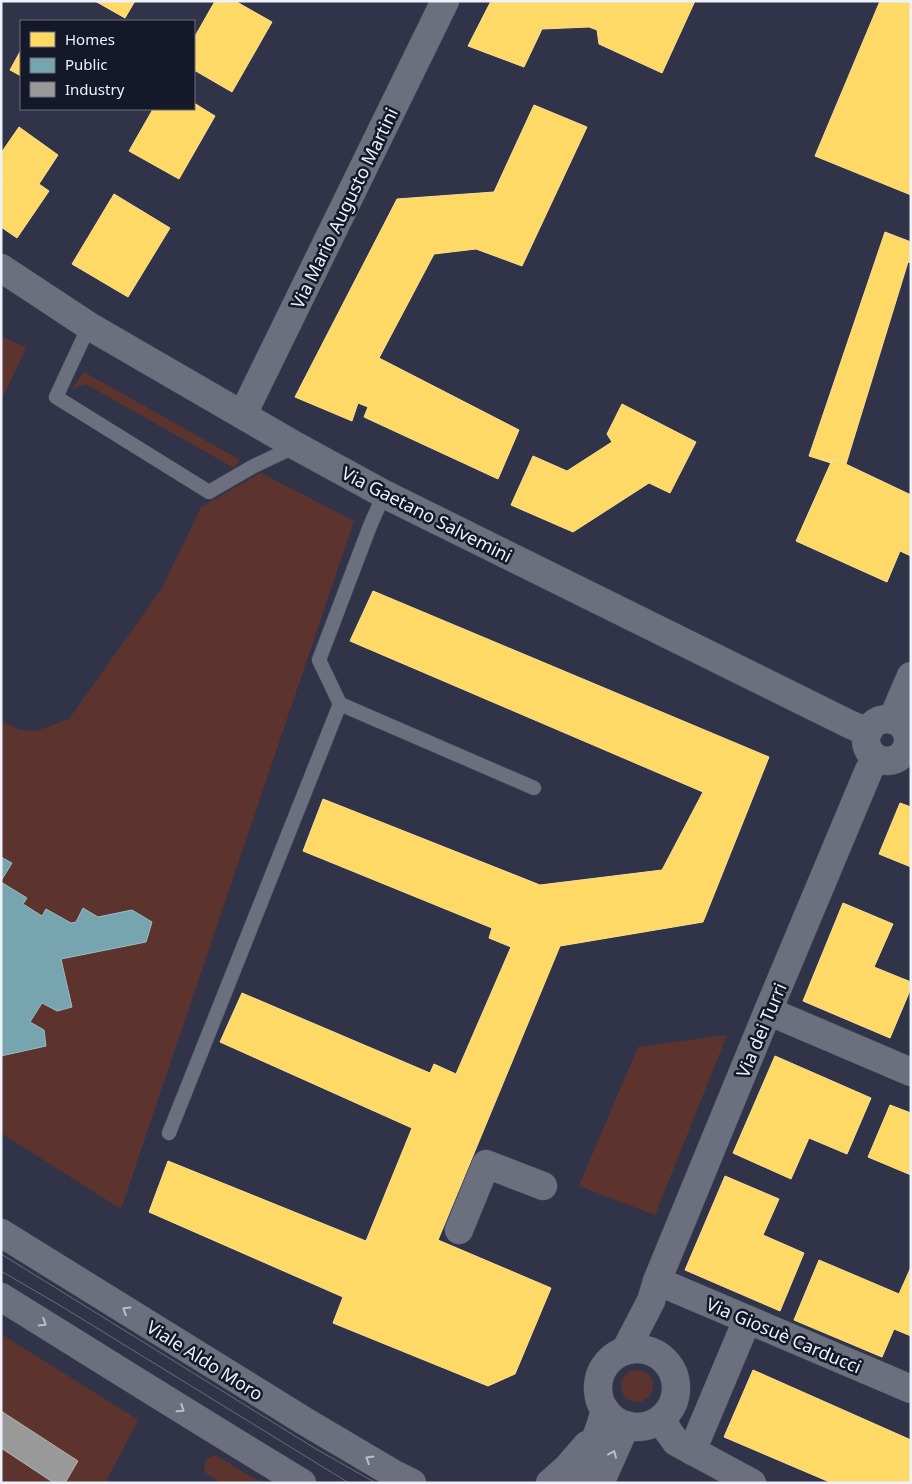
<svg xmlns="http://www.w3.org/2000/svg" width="912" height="1484" font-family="'Noto Sans',sans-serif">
  <rect width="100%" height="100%" fill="#313448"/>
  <!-- green -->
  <g fill="#5d342d">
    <path d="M1,336L26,348L1,401Z"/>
    <path d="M84,372L240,460L234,468L86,384L72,389Z"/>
    <path d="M261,473L354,521L121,1209L1,1133V719L3,722L19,730L36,731L69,719L162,588L201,507Z"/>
    <path d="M727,1035L655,1215L579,1186L638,1047Z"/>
    <path d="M1,1334L138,1420L105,1483H1Z"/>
    <circle cx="637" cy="1386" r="16"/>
    <path d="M214,1455H215L262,1483H222L205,1473C204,1464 205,1458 214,1455Z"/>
  </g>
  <!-- homes -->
  <g fill="#ffd966" stroke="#fae093">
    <path d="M95,1H135L125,18Z"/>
    <path d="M215,1H235L272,22L232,92L194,70V38Z"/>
    <path d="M491,1H695L662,73L599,44L597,30L589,27L542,29L524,67L468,46Z"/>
    <path d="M880,1H911V195L815,156Z"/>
    <path d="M21,50V76L10,70Z"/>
    <path d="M194,103L215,116L179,179L129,151L153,109H194Z"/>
    <path d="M534,105L587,127L522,266L476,249L434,254L379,358L519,430L498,479L364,417L368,407L358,403L352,421L295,397L397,199L494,192Z"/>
    <path d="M19,127L58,155L39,184L49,191L17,238L1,227V183L3,181L1,180V153Z"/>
    <path d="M114,194L170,228L128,297L72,264Z"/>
    <path d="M885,232L911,242V263L908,262L846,464L833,458L831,463L809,456Z"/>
    <path d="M622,404L696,442L670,493L649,483L573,532L511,505L533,456L567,471L612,442L607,434Z"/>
    <path d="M833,458L911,495V556L900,551L887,582L796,541Z"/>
    <path d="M373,591L769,757L703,922L560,946L438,1240L551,1288L515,1374L488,1386L333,1323L343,1297L149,1212L168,1161L366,1241L412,1128L220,1042L242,993L430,1073L434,1064L456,1074L511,947L489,938L492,928L303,851L323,799L540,885L662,870L703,792L350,641Z"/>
    <path d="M900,803L911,807V867L879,854Z"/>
    <path d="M843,903L893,924L874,967L911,982V988L890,1038L803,1001Z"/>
    <path d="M775,1056L871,1098L847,1154L809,1138L791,1179L733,1153Z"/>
    <path d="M890,1105L911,1113V1175L868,1157Z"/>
    <path d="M725,1176L779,1199L763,1235L804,1253L780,1311L685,1270Z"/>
    <path d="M819,1260L899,1294L911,1267V1336L894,1329L882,1357L794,1320Z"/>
    <path d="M753,1370L911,1440V1483H832L724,1437Z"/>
  </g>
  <!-- public -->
  <g fill="#76a5af" stroke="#9abcc6">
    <path d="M1,857L12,863L1,881Z"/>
    <path d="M1,882L27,898L23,904L42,916L46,909L71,923L76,922L83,908L98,917L132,910L152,922L146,942L61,959L72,1007L57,1011L42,1003L30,1022L44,1030L46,1046L1,1056Z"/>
  </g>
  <!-- industry -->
  <path fill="#999" stroke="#b2b3b6" d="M1,1411L78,1461L65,1483H54L1,1448Z"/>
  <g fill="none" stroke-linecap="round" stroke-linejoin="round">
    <defs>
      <g id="lane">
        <path d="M89,326L56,397L209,492L252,467L296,446"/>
        <path d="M384,494L370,526L319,660L340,704L534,788"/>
        <path d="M169,1133L340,704"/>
      </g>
      <g id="street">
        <path d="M1,268L89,326L296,446L384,494L851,725L868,732"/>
        <path d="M243,414L445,1"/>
        <path d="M892,720L911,676"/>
        <path d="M768,1011L911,1072"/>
        <path d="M459,1230L486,1164L543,1186"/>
        <path d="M657,1281L911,1389"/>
        <path d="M662,1418L668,1431L676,1442L752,1483"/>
        <path d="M692,1451L747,1320"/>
      </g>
      <g id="secondary">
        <circle cx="887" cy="740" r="21"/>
        <path d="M1,1233L306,1422L394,1474L412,1483"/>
        <path d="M1,1297C101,1359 201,1422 302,1483"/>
        <circle cx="637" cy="1388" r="39"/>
        <path d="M625,1351L651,1301L657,1281L768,1011L869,770L876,758"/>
        <path d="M550,1483L567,1468L587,1445"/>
        <path d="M579,1483L600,1427L605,1410"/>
        <path d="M600,1483L626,1425"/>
      </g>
    </defs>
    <!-- lane casing -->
    <use href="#lane" stroke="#4d505f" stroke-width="15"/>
    <!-- street casing -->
    <use href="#street" stroke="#4d505f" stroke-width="29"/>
    <!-- secondary casing -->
    <use href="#secondary" stroke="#4d505f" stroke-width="29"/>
    <!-- lane -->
    <use href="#lane" stroke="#6c707e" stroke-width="14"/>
    <!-- street -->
    <use href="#street" stroke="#6c707e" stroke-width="28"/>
    <!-- secondary -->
    <use href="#secondary" stroke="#6c707e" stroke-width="28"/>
    <!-- tram -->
    <g stroke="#696c7b" stroke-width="1">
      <path d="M1,1254L316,1449L376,1483"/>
      <path d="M1,1271L61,1306L349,1483"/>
    </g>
  </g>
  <!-- one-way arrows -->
  <defs><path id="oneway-chevron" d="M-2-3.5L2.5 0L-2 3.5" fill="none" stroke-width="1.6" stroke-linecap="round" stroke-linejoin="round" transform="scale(1.25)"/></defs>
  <g stroke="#babdc9">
    <use href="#oneway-chevron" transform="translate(126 1310) rotate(-148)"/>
    <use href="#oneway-chevron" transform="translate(43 1323) rotate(32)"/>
    <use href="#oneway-chevron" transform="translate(181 1409) rotate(34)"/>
    <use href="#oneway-chevron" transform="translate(613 1454) rotate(-66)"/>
    <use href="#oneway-chevron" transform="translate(369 1459) rotate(-149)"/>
  </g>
  <g text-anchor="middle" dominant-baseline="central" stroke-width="5" stroke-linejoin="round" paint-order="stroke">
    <!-- street labels -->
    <g font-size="18" fill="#eef1fb" stroke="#141828">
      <text transform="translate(344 208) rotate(-64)">Via Mario Augusto Martini</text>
      <text transform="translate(427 514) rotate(27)">Via Gaetano Salvemini</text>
      <text transform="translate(761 1030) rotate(-67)">Via dei Turri</text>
      <text transform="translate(784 1335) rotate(23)">Via Giosuè Carducci</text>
      <text transform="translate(205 1360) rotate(32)">Viale Aldo Moro</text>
    </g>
  </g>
  <!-- border -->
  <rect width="912" height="1484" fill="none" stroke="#eef1fb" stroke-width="5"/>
  <!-- legend -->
  <rect x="20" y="20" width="175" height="90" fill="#141828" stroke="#6b6f7c"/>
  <rect x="30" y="32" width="25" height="15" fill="#ffd966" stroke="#6b6f7c"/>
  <text x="65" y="45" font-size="15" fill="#eef1fb">Homes</text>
  <rect x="30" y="58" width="25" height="15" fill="#76a5af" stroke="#6b6f7c"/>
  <text x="65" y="70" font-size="15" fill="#eef1fb">Public</text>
  <rect x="30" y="82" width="25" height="15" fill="#999999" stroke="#6b6f7c"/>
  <text x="65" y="95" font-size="15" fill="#eef1fb">Industry</text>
</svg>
